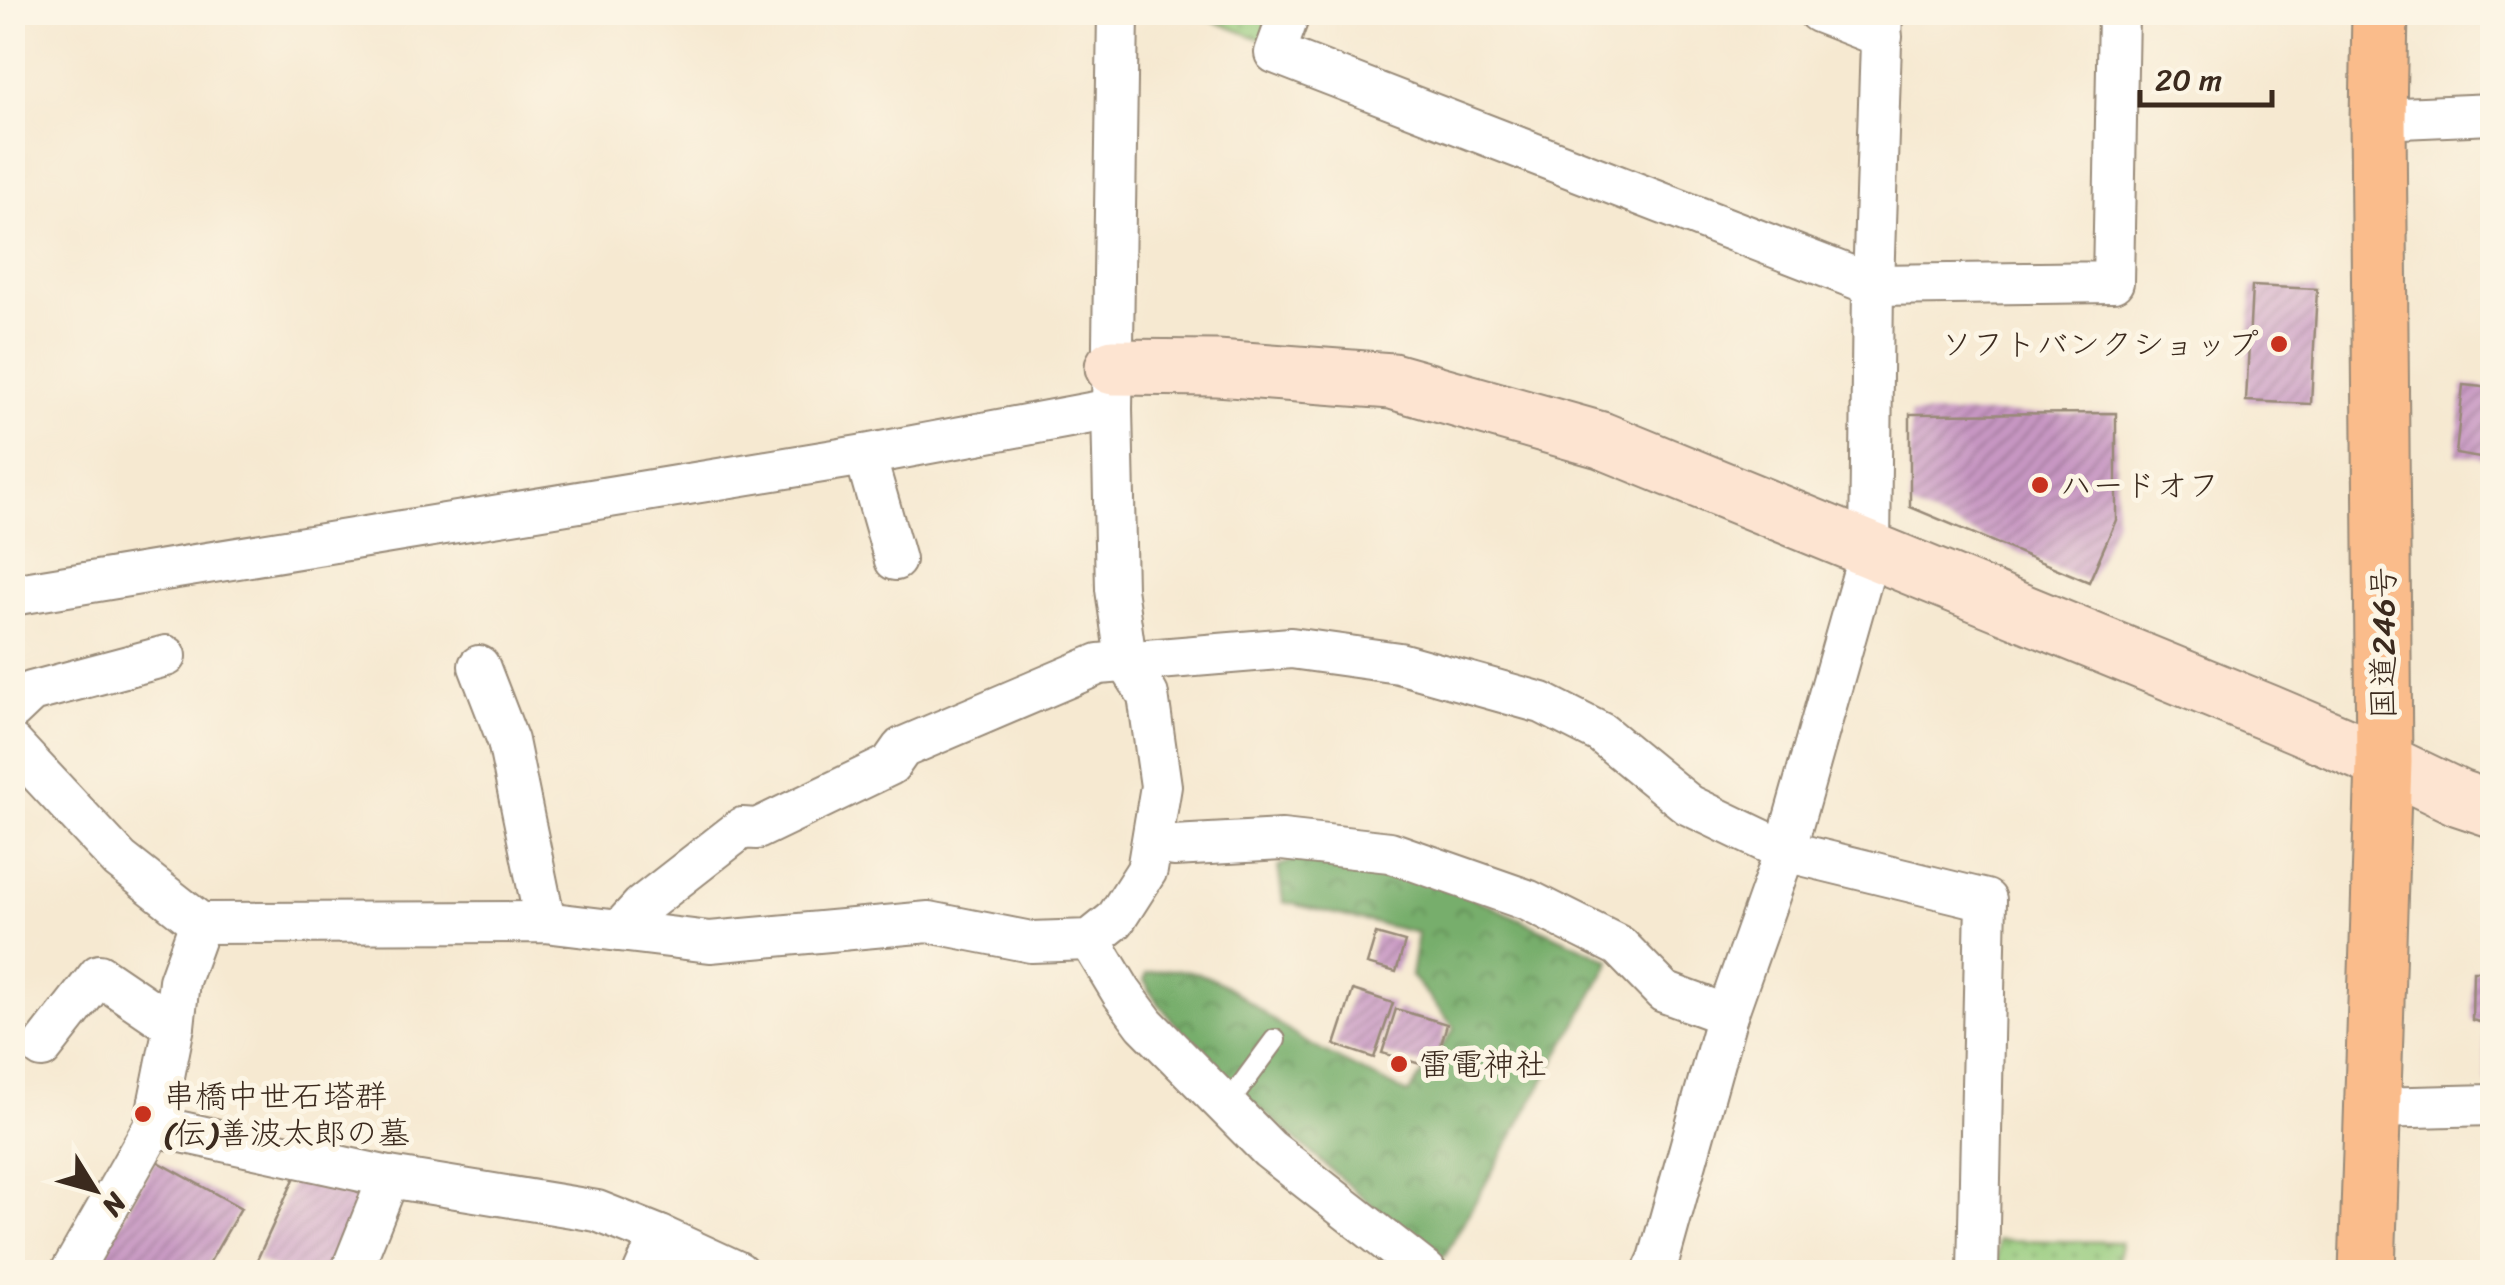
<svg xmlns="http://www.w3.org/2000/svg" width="2505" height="1285" font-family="Sriracha,'Klee One',sans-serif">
  <defs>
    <pattern id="forest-crowns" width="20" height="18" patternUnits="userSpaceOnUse" patternTransform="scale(2.5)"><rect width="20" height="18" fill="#77ae6c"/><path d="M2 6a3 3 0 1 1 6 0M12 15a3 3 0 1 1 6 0" fill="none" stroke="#638e58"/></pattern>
    <pattern id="park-dots" width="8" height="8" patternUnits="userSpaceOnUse" patternTransform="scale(2.5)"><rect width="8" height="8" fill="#94ca7c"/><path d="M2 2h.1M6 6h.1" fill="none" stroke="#7aa465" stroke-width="1.8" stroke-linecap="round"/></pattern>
    <pattern id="building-hatch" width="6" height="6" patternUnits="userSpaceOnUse" patternTransform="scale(2.5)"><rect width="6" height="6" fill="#c797c3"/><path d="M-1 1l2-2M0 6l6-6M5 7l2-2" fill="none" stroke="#a37b9e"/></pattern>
  </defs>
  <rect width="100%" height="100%" fill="#fcf5e5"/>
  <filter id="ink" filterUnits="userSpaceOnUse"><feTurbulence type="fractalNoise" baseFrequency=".01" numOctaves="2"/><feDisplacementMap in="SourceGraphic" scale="20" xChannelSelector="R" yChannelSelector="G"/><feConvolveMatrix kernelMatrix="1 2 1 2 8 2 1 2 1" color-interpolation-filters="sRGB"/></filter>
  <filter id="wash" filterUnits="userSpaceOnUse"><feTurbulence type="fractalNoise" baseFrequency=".0048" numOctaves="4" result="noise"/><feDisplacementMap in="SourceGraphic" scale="40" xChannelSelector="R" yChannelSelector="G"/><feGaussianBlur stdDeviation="2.25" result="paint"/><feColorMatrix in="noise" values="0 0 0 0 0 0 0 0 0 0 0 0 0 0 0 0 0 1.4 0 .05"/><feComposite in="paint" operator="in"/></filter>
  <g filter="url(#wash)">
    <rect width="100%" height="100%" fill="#f6e9d1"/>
    <!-- forest -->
    <path fill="url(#forest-crowns)" stroke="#596c45" stroke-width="2.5" d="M1312,853L1377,854L1610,960L1608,967L1444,1257L1435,1260L1206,1062L1153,996L1144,980L1146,974C1211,953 1253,1012 1304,1041C1337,1060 1373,1076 1408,1094L1455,1028L1411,976L1418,933L1283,902L1278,866Z"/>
    <!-- park -->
    <g fill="url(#park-dots)" stroke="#687a4d" stroke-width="2.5">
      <path d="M1193,13H1278L1267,42Z"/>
      <path d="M1998,1240L2120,1242L2118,1272H1996Z"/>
    </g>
    <g id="blocks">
      <!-- building -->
      <g fill="url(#building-hatch)">
        <path d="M2252,286L2317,289L2311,404L2246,401Z"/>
        <path d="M2463,385L2492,388V476L2484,474L2486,459L2456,454Z"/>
        <path d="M2116,413V520L2089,582L1910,507V414Z"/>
        <path d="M1376,934L1405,942L1396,972L1367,964Z"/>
        <path d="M2473,971H2492V1083H2486L2483,1023L2472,1020Z"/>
        <path d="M1353,990L1393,1003L1374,1058L1335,1045Z"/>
        <path d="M1396,1009L1447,1024L1434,1068L1382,1053Z"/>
        <path d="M155,1160L241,1208L204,1272H92Z"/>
        <path d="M300,1166L367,1196L331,1272H283L257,1260Z"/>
      </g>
    </g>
  </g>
  <g filter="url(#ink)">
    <use href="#blocks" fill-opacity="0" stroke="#988a78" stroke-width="2.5"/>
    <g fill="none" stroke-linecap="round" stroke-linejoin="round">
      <defs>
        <path id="lane" d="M1227,1105L1275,1040"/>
        <g id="street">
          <path d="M1290,12L1275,53L1873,285L2113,282L2118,12"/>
          <path d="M1818,12L1882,37"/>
          <path d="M2378,119L2492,114"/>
          <path d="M865,455L895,560"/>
          <path d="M12,595L865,455L1112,409"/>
          <path d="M479,666L508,741L545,922"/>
          <path d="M12,710L31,692L166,656"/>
          <path d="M12,744L120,860L200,923L545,922L710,942L929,922L1031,942L1090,940L1115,920L1147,870L1161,786L1148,695L1126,660L1116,589L1112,409L1118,12"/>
          <path d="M1154,838L1174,846L1282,840L1390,852L1527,900L1619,946L1664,992L1727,1015"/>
          <path d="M619,931L642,906L742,828L757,829L890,765L902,748L1099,664L1291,648L1399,663L1542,703L1601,733L1689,805L1785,851L1986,900L1978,1272"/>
          <path d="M1090,940L1122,993L1145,1024L1269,1149L1426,1272"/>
          <path d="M42,1048L99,975L174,1026"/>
          <path d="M2374,1108L2492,1105"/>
          <path d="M154,1126L389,1177L597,1211L660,1236L738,1272"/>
          <path d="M71,1272L154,1126L174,1026L179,981L200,923"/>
          <path d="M351,1272L389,1177"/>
          <path d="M644,1272L660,1236"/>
          <path d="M1653,1272L1659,1259L1727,1015L1785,851L1870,550L1873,285L1882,12"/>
        </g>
        <path id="secondary" d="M1113,367L1217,368L1392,381L1601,440L2269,713L2384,762L2459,798L2492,809"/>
        <path id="highway" d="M2367,1272L2384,762L2378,119L2380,12"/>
      </defs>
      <!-- lane casing -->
      <use href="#lane" stroke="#988a78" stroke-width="24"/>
      <!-- street casing -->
      <use href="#street" stroke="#988a78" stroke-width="44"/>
      <!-- secondary casing -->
      <use href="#secondary" stroke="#988a78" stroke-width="59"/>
      <!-- highway casing -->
      <use href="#highway" stroke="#988a78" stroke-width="59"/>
      <!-- lane -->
      <use href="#lane" stroke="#fff" stroke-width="20"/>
      <!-- street -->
      <use href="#street" stroke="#fff" stroke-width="40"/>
      <!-- secondary -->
      <use href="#secondary" stroke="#fde4d1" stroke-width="55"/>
      <!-- highway -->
      <use href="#highway" stroke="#fabc8b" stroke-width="55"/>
    </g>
  </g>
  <!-- markers -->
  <g fill="#c8321e" stroke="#fcf5e5" stroke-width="4">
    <circle cx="2279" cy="344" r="10"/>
    <circle cx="2040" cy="485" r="10"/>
    <circle cx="1399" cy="1064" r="10"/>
    <circle cx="143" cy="1114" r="10"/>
  </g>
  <g text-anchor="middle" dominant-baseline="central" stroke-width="10" stroke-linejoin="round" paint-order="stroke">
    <!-- poi labels -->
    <g font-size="32" fill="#3b2a1e" stroke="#fcf5e5" text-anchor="start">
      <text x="2259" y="344" text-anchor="end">ソフトバンクショップ</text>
      <text x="2060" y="485">ハードオフ</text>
      <text x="1419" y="1064">雷電神社</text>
      <text x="163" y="1096">串橋中世石塔群<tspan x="163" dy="37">(伝)善波太郎の墓</tspan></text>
    </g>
    <!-- street labels -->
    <g font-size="32" fill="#3b2a1e" stroke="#fcf5e5">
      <text transform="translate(2383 643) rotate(-90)">国道246号</text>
    </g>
  </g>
  <!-- margin -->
  <rect width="2505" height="1285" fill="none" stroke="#fcf5e5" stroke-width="50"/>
  <!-- north arrow -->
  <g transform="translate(95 1190) rotate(127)" stroke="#fcf5e5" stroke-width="8" paint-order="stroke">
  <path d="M0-8L18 38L0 25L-18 38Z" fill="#3b2a1e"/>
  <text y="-15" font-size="28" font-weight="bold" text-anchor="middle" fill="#3b2a1e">N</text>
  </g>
  <!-- scale -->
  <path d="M2140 90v15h132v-15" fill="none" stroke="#3b2a1e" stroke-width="5"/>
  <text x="2155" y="90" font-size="30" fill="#3b2a1e" stroke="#fcf5e5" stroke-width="8" paint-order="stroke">20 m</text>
</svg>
